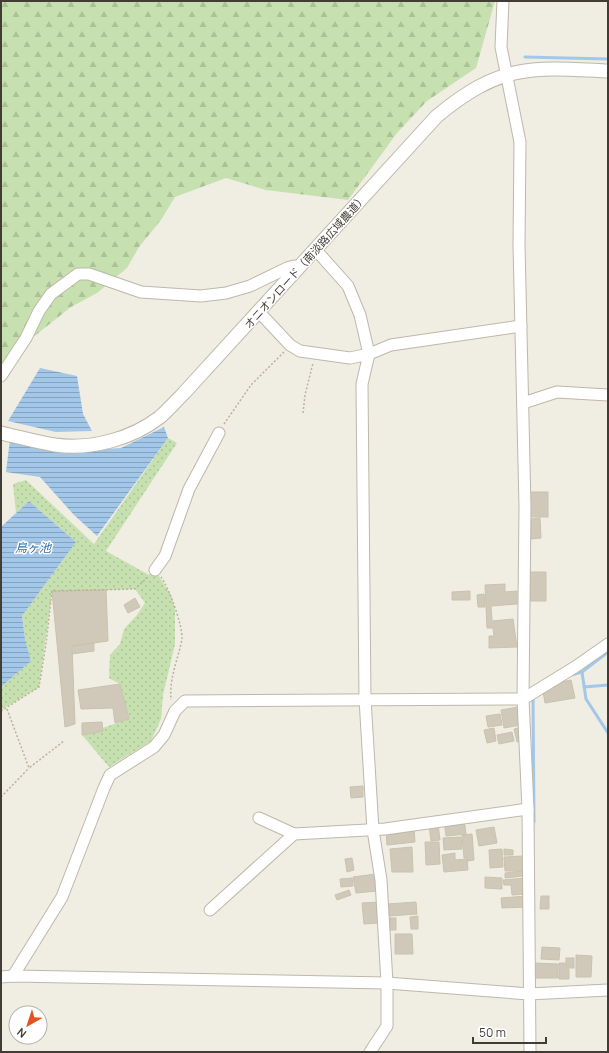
<svg xmlns="http://www.w3.org/2000/svg" width="609" height="1053" font-family="Manrope,'Noto Sans JP',sans-serif">
  <defs>
    <pattern id="grass-dots" width="8" height="8" patternUnits="userSpaceOnUse"><rect width="8" height="8" fill="#c6e1af"/><path d="M2 2h.1M6 6h.1" fill="none" stroke="#abc297" stroke-width="1.8" stroke-linecap="round"/></pattern>
    <pattern id="forest-firs" width="22" height="20" patternUnits="userSpaceOnUse"><rect width="22" height="20" fill="#c6e1af"/><path d="M5 1l3.5 6h-7zM16 11l3.5 6h-7z" fill="#abc297"/></pattern>
    <pattern id="water-rules" width="6" height="5" patternUnits="userSpaceOnUse"><rect width="6" height="5" fill="#a3c7e9"/><path d="M0 2.5h6" fill="none" stroke="#86a3be"/></pattern>
  </defs>
  <rect width="100%" height="100%" fill="#f0ede3"/>
  <!-- grass -->
  <path fill="url(#grass-dots)" d="M168,438L177,443L106,551L149,575L155,570L172,597L175,611V644L163,695L161,719L151,741L109,767L82,735L129,719L120,684L109,678L110,655L120,644L124,629L137,615L145,603L135,589L52,592L39,687L1,710V687L31,661L25,639L22,616L76,542L29,501L16,513L13,484L26,480L94,544Z"/>
  <!-- forest -->
  <path fill="url(#forest-firs)" d="M1,1H495L476,68L427,101L397,133L348,200L266,190L226,178L175,197L161,220L139,247L127,268L97,293L71,307L27,342L1,369Z"/>
  <!-- water -->
  <g fill="url(#water-rules)">
    <path d="M40,368L77,376L83,414L92,431L56,432L8,421Z"/>
    <path d="M164,427L168,438L97,536L74,515L40,477L6,472L10,439L55,452L121,448Z"/>
    <path d="M29,501L76,542L22,616L25,639L31,661L1,687V527Z"/>
  </g>
  <g fill="none" stroke-linecap="round" stroke-linejoin="round">
    <!-- stream -->
    <g stroke="#a3c7e9" stroke-width="3">
      <path d="M525,57L608,59"/>
      <path d="M582,672L586,699L608,733"/>
      <path d="M571,675L582,672L608,652"/>
      <path d="M584,687L608,685"/>
      <path d="M533,695L534,822"/>
    </g>
  </g>
  <!-- building -->
  <g fill="#d0c9ba" stroke="#cac2ae">
    <rect x="529" y="492" width="19" height="25"/>
    <path d="M540,518L541,538L531,539V519Z"/>
    <path d="M529,572H546V601H530Z"/>
    <path d="M505,584V592L517,591V604L491,606L492,621L513,619L517,647L489,648V636H494L493,628H487L485,585Z"/>
    <path d="M106,590L108,641L72,646L75,724L65,727L52,591Z"/>
    <path d="M470,591V600H452V592Z"/>
    <path d="M484,594L485,607H478L477,595Z"/>
    <path d="M135,598L140,607L128,613L124,605Z"/>
    <path d="M94,643V651L72,654V646Z"/>
    <path d="M571,680L575,698L545,703L542,686Z"/>
    <path d="M120,684L129,719L115,723L113,708L81,709L78,690Z"/>
    <path d="M518,707L521,725L504,728L501,710Z"/>
    <path d="M500,714L502,725L488,727L486,716Z"/>
    <path d="M102,722L103,731L82,735V723Z"/>
    <path d="M521,727L525,740L517,742L514,729Z"/>
    <path d="M494,728L496,741L487,743L484,730Z"/>
    <path d="M512,732L514,741L499,744L497,735Z"/>
    <path d="M363,786V797L351,798L350,787Z"/>
    <path d="M464,819L466,834L446,836L444,821Z"/>
    <path d="M438,824L440,840L431,841L429,825Z"/>
    <path d="M494,827L497,843L479,846L476,830Z"/>
    <path d="M414,828L415,842L387,845L386,831Z"/>
    <path d="M472,834L474,860L468,861L467,858H464L462,835Z"/>
    <path d="M461,837L462,849L444,850L443,838Z"/>
    <path d="M425,842H439L440,864L426,865Z"/>
    <path d="M412,847L413,872H392L390,849Z"/>
    <path d="M502,849L503,867L490,868L489,850Z"/>
    <path d="M504,849L513,850V855H504Z"/>
    <path d="M455,853V860L467,859L468,870L444,872L442,855Z"/>
    <path d="M523,856V871H505L504,857Z"/>
    <path d="M352,858L354,870L347,872L345,859Z"/>
    <path d="M522,871L523,876L505,878V873Z"/>
    <path d="M375,874L377,891L356,893L353,877Z"/>
    <path d="M485,877L502,878V889L485,888Z"/>
    <path d="M352,878L353,886L341,887L340,879Z"/>
    <path d="M526,878L527,894L512,895L511,885H504L503,880Z"/>
    <path d="M349,890L351,895L337,900L335,895Z"/>
    <path d="M527,896L528,907L502,908L501,898Z"/>
    <path d="M541,896H549V909H540Z"/>
    <path d="M378,902L379,923L364,924L362,903Z"/>
    <path d="M416,902L417,914L389,916L388,904Z"/>
    <path d="M418,916V929H411L410,917Z"/>
    <rect x="390" y="918" width="6" height="12"/>
    <path d="M395,934H412L413,954H395Z"/>
    <path d="M542,947L560,948L559,960L541,959Z"/>
    <path d="M576,955L592,956L591,977H576Z"/>
    <rect x="566" y="958" width="8" height="10"/>
    <path d="M534,963L558,964V978H534Z"/>
    <path d="M559,963H565V969H569V979H559Z"/>
  </g>
  <g fill="none" stroke-linecap="round" stroke-linejoin="round">
    <defs>
      <g id="minor">
        <path d="M503,1L501,47L520,142L519,244L525,507L523,699L528,809L530,1052"/>
        <path d="M315,249L348,286L360,315L369,354L362,384L365,699L373,830L381,880L387,983V1026L370,1052"/>
        <path d="M259,312L290,345L300,351L350,358L369,354L391,345L521,326"/>
        <path d="M1,376L26,338L39,311L51,294L78,274H89L141,292L201,296L226,293L250,286L287,268L294,266L298,269"/>
        <path d="M523,403L557,392L608,395"/>
        <path d="M155,570L165,556L189,489L219,433"/>
        <path d="M259,818L294,834L385,829L528,809"/>
        <path d="M210,910L294,834"/>
        <path d="M13,976L62,897L104,788L110,775L154,747L164,735L175,711L185,701L523,699L575,667L608,644"/>
        <path d="M1,977L13,976L387,983L529,994L608,990"/>
      </g>
      <path id="tertiary" d="M1,433C19,437 37,442 55,445C90,450 132,439 160,417C168,410 176,401 184,393L437,116C500,64 530,67 608,71"/>
    </defs>
    <!-- minor casing -->
    <use href="#minor" stroke="#bdb8aa" stroke-width="13"/>
    <!-- tertiary casing -->
    <use href="#tertiary" stroke="#bdb8aa" stroke-width="15"/>
    <!-- path -->
    <g stroke="#bbb299" stroke-width="1.5" stroke-dasharray="2 2" stroke-linecap="butt">
      <path d="M303,413L305,395L313,363"/>
      <path d="M224,424L251,385L284,352"/>
      <path d="M161,577C169,588 183,626 182,639C178,660 169,678 171,700"/>
      <path d="M7,709L29,768L64,741"/>
      <path d="M1,711L39,687L46,644L52,591L135,589L148,577"/>
      <path d="M1,797L29,768"/>
    </g>
    <!-- minor -->
    <use href="#minor" stroke="#fff" stroke-width="11"/>
    <!-- tertiary -->
    <use href="#tertiary" stroke="#fff" stroke-width="13"/>
  </g>
  <g text-anchor="middle" dominant-baseline="central" stroke-width="3" stroke-linejoin="round" paint-order="stroke">
    <!-- street labels -->
    <g font-size="11" fill="#413d34" stroke="#fff">
      <text transform="translate(305 261) rotate(-48)">オニオンロード（南淡路広域農道）</text>
    </g>
    <!-- water labels -->
    <g font-size="12" font-style="italic" fill="#376da3" stroke="#fff">
      <text x="33" y="547">鳥ヶ池</text>
    </g>
  </g>
  <!-- border -->
  <rect width="609" height="1053" fill="none" stroke="#413d34" stroke-width="4"/>
  <!-- north arrow -->
  <g transform="translate(28 1025) rotate(219)"><circle r="19" fill="#ffffff" stroke="#b3b1ae"/>
  <path d="M0-3L7 15L0 10L-7 15Z" fill="#e75023"/>
  <text y="-6" font-size="11" font-weight="bold" text-anchor="middle" fill="#413d34">N</text>
  </g>
  <!-- scale -->
  <path d="M473 1037v6h73v-6" fill="none" stroke="#413d34" stroke-width="2"/>
  <text x="479" y="1037" font-size="12" fill="#413d34" stroke="#ffffff" stroke-width="3" paint-order="stroke">50 m</text>
</svg>
